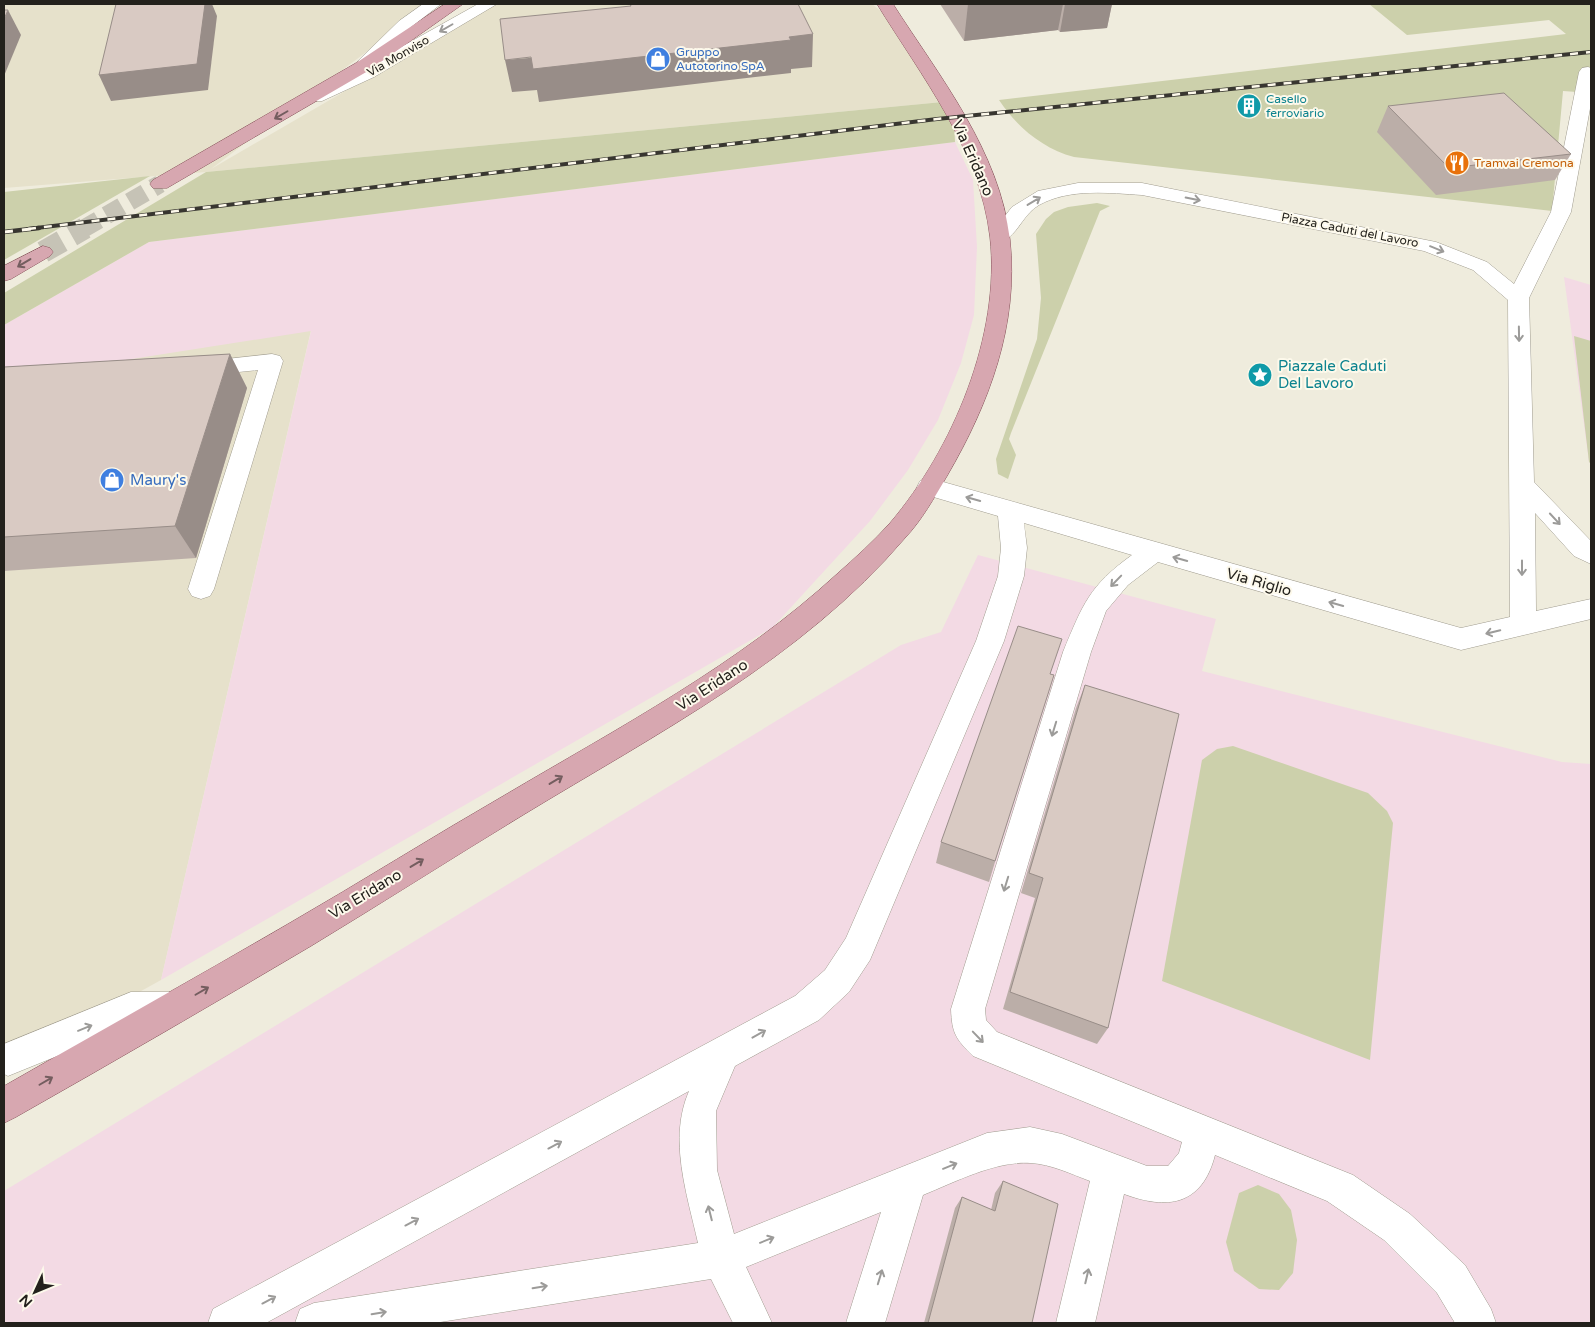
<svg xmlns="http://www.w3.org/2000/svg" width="1595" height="1327" font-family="'Varela Round',sans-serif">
  <rect width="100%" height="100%" fill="#efecdd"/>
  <!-- built -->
  <g fill="#e6e1cb">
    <path d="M4,4H430L211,169L495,4H872L910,35L953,101L206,172L4,188Z"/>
    <path d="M311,330L161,980L4,1067V379Z"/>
  </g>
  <!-- industrial -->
  <g fill="#f3dae4">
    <path d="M955,142L973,180L977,247L974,315L961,363L938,420L908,470L870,521L772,628L161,980L311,331L4,379V325L149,242Z"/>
    <path d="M1564,277L1591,285V464L1589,462Z"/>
    <path d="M978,555L1216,619L1202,671L1562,762L1591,764V1323H4V1191L901,645L941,632Z"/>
  </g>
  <!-- green -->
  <g fill="#ccd0ab">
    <path d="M1369,4H1591V93L1563,91L1552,211L1074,157C1042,148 1017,127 999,100L1566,34L1549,20L1407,35Z"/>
    <path d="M953,101L955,142L149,242L4,325V293L206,172Z"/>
    <path d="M150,176L4,260V192Z"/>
    <path d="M1097,203L1110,206L1100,211L1011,433L1009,439L1016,455L1008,479L998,474L996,459L1037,339L1041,298L1036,234L1046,219L1054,212L1068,207Z"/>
    <path d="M1574,336L1591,341V464L1589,462Z"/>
    <path d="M1233,746L1368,793L1387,811L1393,823L1370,1060L1162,981L1202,760L1217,749Z"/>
    <path d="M1258,1185L1279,1194L1291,1210L1297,1240L1293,1273L1279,1290L1259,1289L1234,1271L1226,1242L1239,1193Z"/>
  </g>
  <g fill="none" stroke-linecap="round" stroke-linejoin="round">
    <!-- major-tunnel-far1 -->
    <path stroke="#c6c3b6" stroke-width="18" stroke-dasharray="18 9" stroke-linecap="butt" d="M83,229L160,184"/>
    <!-- major-tunnel -->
    <path stroke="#c6c3b6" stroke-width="22" stroke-dasharray="22 11" stroke-linecap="butt" d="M43,252L85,228"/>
    <defs>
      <g id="minor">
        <path d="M423,4H441L411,27L378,60L478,4H497L374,77L322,101H310L307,97L310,93L363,69L357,64L359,60L399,21Z"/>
        <path d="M1588,67L1591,68V103L1571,212L1529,298L1534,482L1591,541V564L1574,556L1535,513L1536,611L1591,599V619L1461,650L1158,562L1128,585L1106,611L1091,652L985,1009L986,1020L997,1032L1353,1175L1410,1214L1465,1265L1491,1309L1496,1323H1455L1437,1293L1384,1240L1327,1201L1215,1155C1202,1206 1167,1210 1124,1194L1095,1323H1056L1090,1181C1071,1174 1051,1164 1030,1163C995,1161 955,1182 923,1195L885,1323H846L881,1212L746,1267L772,1323H733L711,1279L434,1323H295L300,1309L314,1303L698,1243C687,1194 668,1139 689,1091L266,1323H208L213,1309L795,996L825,970L846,938L976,641L998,576L1001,548L998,516L920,493L917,487L920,481L929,478L1461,628L1510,617L1508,300L1473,270L1424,251L1142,195C1109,193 1070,188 1039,205C1024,214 1020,229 1008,238C1003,242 998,240 993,239L990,235L1012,207L1038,191L1078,183H1142L1436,242L1487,262L1514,284L1551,212L1579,72L1582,68ZM1024,523L1132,555C1089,586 1083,604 1063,652L951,1009C952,1034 956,1039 973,1056L1182,1142L1179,1153L1168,1166H1147L1062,1134L1030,1127L987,1133L734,1234L717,1170L716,1111L735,1066L819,1020L849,992L870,960L1004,641L1024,576L1027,548Z"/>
        <path d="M272,354L280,356L283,361L214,589L210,596L201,599L192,596L188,589L258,370L199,376L191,374L188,369L191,364L199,362Z"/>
        <path d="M131,992H171L183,997L188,1009L183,1021L171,1026H131L8,1076L4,1074V1044Z"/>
      </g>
      <g id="major">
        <path d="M445,4H463L368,71L167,188H153L150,184L153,180L356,63Z"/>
        <path d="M877,4H893C939,76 1000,151 1010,240C1019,325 989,404 947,476C934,498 922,520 905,538C802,659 656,734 523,815C452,858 382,903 311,946C213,1004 115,1061 16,1117L4,1123V1086C98,1032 194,979 288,924C361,882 432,837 505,795C620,727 738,665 837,574C855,558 874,541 890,523C953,449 1001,335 990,237C980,150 922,77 877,4Z"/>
        <path d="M43,246L50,248L53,252L50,256L11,279L4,281V266Z"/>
      </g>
    </defs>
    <!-- minor casing -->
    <use href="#minor" stroke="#a09c8f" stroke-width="1"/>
    <!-- major casing -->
    <use href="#major" stroke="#87525a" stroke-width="1"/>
    <!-- minor -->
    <use href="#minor" fill="#fff" fill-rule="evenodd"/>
    <!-- major -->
    <use href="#major" fill="#d7a7b0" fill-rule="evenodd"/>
    <defs>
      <path id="rail-far1" d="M28,229L937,119L1591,52"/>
      <path id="rail" d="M4,232L39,228"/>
    </defs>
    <!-- rail-far1 casing -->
    <use href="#rail-far1" stroke="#383630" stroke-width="4"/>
    <!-- rail casing -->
    <use href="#rail" stroke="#383630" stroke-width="4.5"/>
    <!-- rail-far1 -->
    <use href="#rail-far1" stroke="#fdf9eb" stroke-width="2.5" stroke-dasharray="8" stroke-linecap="butt"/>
    <!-- rail -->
    <use href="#rail" stroke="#fdf9eb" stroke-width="3" stroke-dasharray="9" stroke-linecap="butt"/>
  </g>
  <!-- wall -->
  <g fill="#bbaea8">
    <path d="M940,4H1112L1107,28L1060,32L1058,30L964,41Z"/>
    <path d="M1388,106L1571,154L1555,180L1436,195L1377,132Z"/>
    <path d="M230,354L247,388L196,558L4,571V367Z"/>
    <path d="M1051,675L989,882L936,863L941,842Z"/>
    <path d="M1085,685L1108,1028L1097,1044L1003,1009L1035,898L1021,893L1076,708Z"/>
    <path d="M1003,1181L1032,1323H924L955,1208L962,1197L991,1210L995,1193Z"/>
  </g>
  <!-- shaded-wall -->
  <g fill="#988d88">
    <path d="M201,4H212L217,16L208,90L111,101L99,75Z"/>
    <path d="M968,4H1063L1058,30L964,41Z"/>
    <path d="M1065,4H1112L1107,28L1060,32Z"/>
    <path d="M8,10L21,35L4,76V19Z"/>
    <path d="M813,34L812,67L791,69V73L539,102L537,90L512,92L505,60Z"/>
    <path d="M230,354L247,388L196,558L175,526Z"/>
  </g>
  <!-- building -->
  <g fill="#d9cac3" stroke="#988d88">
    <path d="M116,4H205L197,64L99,75Z"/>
    <path d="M630,4H798L813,34L789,37L791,40L533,69L531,57L505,60L500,19L631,6Z"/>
    <path d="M4,10H8L4,19Z"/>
    <path d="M1504,93L1571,154L1449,168L1388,106Z"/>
    <path d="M230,354L175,526L4,537V367Z"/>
    <path d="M1018,626L1062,639L1050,674L1054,675L995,861L941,842Z"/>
    <path d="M1085,685L1179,714L1108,1028L1010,992L1043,878L1029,873Z"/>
    <path d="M1003,1181L1058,1204L1032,1323H928L962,1197L995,1211Z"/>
  </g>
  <!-- one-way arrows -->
  <defs><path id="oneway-shaft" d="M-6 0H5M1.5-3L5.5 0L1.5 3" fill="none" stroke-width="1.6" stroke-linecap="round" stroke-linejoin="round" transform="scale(1.25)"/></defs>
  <g stroke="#9c9b99">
    <use href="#oneway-shaft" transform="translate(446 28) rotate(150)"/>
    <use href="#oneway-shaft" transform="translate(1193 199) rotate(11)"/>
    <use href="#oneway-shaft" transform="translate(1034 201) rotate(-31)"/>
    <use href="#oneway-shaft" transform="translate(1437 249) rotate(22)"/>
    <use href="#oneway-shaft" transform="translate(1519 334) rotate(89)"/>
    <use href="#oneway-shaft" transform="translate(973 499) rotate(-164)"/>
    <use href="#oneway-shaft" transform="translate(1555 519) rotate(47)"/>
    <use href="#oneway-shaft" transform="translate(1180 559) rotate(-164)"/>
    <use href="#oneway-shaft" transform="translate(1522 568) rotate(90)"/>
    <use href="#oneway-shaft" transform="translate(1116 581) rotate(134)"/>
    <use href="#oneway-shaft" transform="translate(1336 604) rotate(-164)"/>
    <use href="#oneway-shaft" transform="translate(1493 632) rotate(166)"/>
    <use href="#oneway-shaft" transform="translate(1054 729) rotate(107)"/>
    <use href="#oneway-shaft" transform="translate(1006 884) rotate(107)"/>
    <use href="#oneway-shaft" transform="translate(85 1028) rotate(-22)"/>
    <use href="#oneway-shaft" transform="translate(759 1034) rotate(-29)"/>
    <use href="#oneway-shaft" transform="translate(978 1037) rotate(46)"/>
    <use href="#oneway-shaft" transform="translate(555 1145) rotate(-28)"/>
    <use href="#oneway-shaft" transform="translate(950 1166) rotate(-22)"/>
    <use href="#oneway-shaft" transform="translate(710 1213) rotate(-104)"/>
    <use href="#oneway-shaft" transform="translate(412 1222) rotate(-28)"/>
    <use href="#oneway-shaft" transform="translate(767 1240) rotate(-22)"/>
    <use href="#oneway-shaft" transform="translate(1087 1276) rotate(-77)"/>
    <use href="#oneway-shaft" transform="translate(880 1277) rotate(-73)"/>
    <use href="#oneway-shaft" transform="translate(540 1287) rotate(-9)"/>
    <use href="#oneway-shaft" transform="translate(269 1300) rotate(-28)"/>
    <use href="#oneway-shaft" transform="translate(379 1313) rotate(-9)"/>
  </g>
  <g stroke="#745d5f">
    <use href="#oneway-shaft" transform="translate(281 115) rotate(150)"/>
    <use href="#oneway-shaft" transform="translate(24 263) rotate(149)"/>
    <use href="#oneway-shaft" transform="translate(556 780) rotate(-31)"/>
    <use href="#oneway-shaft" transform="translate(417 863) rotate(-31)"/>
    <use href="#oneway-shaft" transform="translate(202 991) rotate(-30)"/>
    <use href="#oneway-shaft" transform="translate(46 1081) rotate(-30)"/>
  </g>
  <!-- icons -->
  <defs>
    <symbol id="shop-disc" viewBox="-11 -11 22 22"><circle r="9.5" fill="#3f7fe0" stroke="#fdf9eb"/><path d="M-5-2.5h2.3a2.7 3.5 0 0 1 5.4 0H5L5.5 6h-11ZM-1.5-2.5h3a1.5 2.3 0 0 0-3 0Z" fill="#fff"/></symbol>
    <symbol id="building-disc" viewBox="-11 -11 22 22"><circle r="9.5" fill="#0f9aa8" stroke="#fdf9eb"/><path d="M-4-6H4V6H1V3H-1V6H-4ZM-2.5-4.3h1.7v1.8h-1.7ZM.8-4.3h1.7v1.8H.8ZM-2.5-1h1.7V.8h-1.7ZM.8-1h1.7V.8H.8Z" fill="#fff"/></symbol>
    <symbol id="restaurant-disc" viewBox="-11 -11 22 22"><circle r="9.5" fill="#e8710a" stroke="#fdf9eb"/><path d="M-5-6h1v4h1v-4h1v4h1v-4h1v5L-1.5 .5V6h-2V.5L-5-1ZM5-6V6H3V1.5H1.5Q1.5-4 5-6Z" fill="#fff"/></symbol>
    <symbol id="sight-disc" viewBox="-11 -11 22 22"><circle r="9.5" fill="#0f9aa8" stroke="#fdf9eb"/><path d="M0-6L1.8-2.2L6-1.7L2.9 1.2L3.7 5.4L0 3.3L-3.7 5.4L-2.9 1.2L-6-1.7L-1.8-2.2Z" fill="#fff"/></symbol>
  </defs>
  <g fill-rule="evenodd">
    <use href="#shop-disc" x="644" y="45" width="28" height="28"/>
    <use href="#building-disc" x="1235" y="92" width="28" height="28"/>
    <use href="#restaurant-disc" x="1443" y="149" width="28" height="28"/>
    <use href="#sight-disc" x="1246" y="361" width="28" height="28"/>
    <use href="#shop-disc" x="98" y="466" width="28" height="28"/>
  </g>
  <g text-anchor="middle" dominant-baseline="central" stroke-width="4" stroke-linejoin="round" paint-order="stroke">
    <!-- far-shop labels -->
    <g font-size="12" fill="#366cbe" stroke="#fdf9eb" text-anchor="start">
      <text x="676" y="52">Gruppo<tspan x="676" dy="14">Autotorino SpA</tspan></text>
    </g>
    <!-- far-street labels -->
    <g font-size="12" fill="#23211c" stroke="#fdf9eb">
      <text transform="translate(398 56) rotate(-30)">Via Monviso</text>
      <text transform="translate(1350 230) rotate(11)">Piazza Caduti del Lavoro</text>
    </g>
    <!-- far-culture labels -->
    <g font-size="12" fill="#0d838f" stroke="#fdf9eb" text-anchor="start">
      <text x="1266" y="99">Casello<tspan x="1266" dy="14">ferroviario</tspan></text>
    </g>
    <!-- far-food labels -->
    <g font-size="12" fill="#c56008" stroke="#fdf9eb" text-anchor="start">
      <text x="1474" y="163">Tramvai Cremona</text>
    </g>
    <!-- street labels -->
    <g font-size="15" fill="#23211c" stroke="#fdf9eb">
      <text transform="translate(973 158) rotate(66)">Via Eridano</text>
      <text transform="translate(1259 582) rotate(16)">Via Riglio</text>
      <text transform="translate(712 685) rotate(-33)">Via Eridano</text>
      <text transform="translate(365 894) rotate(-31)">Via Eridano</text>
    </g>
    <!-- culture labels -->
    <g font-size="15" fill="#0d838f" stroke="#fdf9eb" text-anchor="start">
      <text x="1278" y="366">Piazzale Caduti<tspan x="1278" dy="17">Del Lavoro</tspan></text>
    </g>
    <!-- shop labels -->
    <g font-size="15" fill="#366cbe" stroke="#fdf9eb" text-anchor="start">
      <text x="130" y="480">Maury's</text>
    </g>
  </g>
  <!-- border -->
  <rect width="1595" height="1327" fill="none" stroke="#23211c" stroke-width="10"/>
  <!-- north arrow -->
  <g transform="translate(35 1292) rotate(226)" stroke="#fdf9eb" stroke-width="4" paint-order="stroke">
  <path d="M0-4L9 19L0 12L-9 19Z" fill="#23211c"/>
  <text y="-8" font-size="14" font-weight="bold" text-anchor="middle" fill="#23211c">N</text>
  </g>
</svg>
